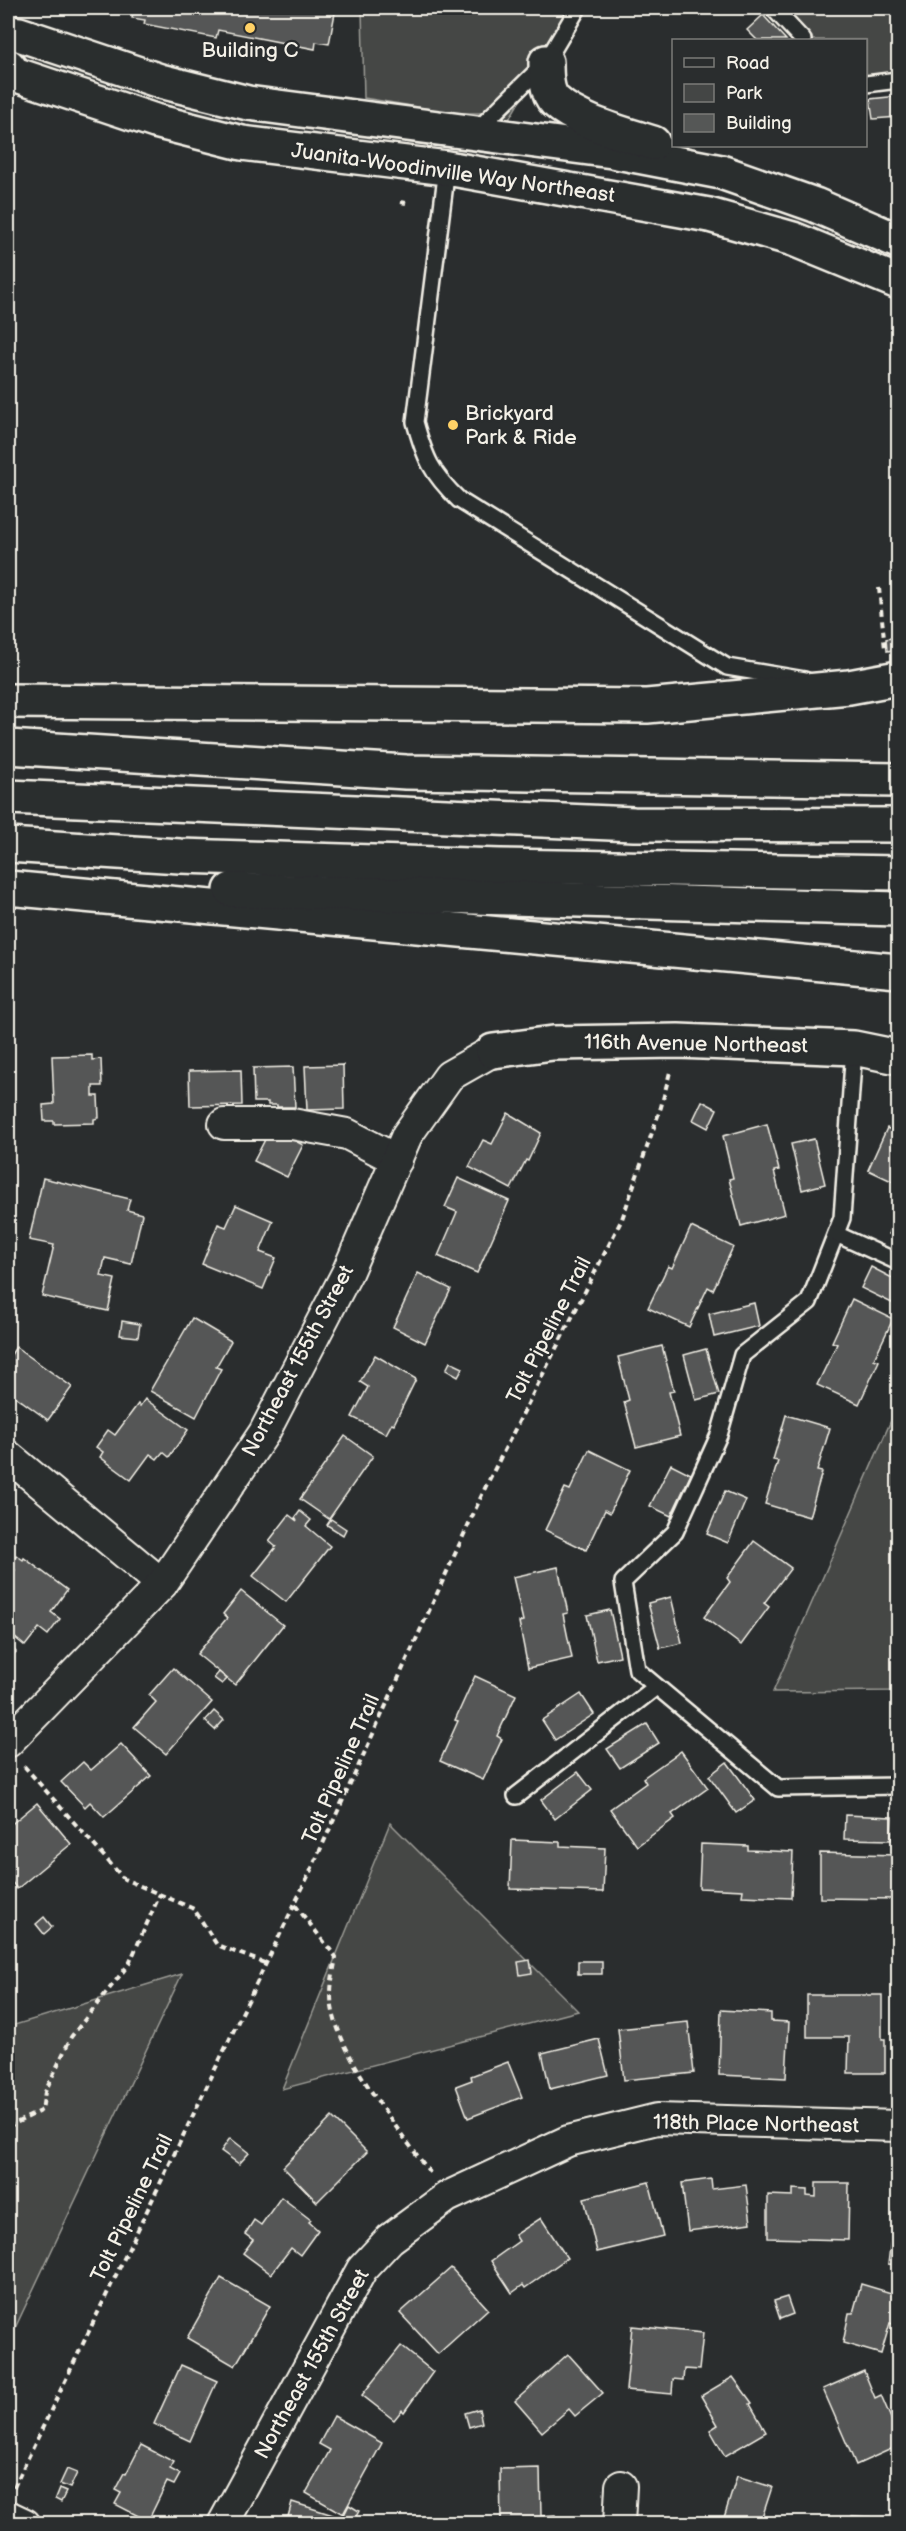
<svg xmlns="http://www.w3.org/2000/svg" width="906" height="2531" font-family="'Balsamiq Sans',sans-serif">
  <rect width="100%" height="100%" fill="#2a2d2e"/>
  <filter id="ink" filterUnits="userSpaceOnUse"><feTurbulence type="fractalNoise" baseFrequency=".0167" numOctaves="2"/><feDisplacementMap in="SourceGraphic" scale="12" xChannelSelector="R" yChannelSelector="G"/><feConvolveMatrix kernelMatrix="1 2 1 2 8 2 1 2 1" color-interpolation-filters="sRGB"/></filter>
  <g filter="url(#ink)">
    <!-- green -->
    <g fill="#444645" stroke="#9c9c96" stroke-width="1.5">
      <path d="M362,8H574L508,121L496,113H454L364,98Z"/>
      <path d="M773,8H898V80L866,84V40H803Z"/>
      <path d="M893,1416L898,1418V1691L773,1692Z"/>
      <path d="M390,1823L578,2011L282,2089Z"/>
      <path d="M182,1974L8,2343V2027Z"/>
    </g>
    <!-- building -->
    <g fill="#555756" stroke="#f4f1e8" stroke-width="1.5">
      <path d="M134,8H133H336L329,44L316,42L315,49L218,30L216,38L144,24L145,20L132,18Z"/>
      <path d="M763,15L786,40H757L747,30Z"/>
      <path d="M898,96V117L873,119L870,99Z"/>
      <path d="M898,637V649L887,651L886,639Z"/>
      <path d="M92,1055V1060L101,1059L102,1086H93V1096H98L99,1118L94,1119V1123L54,1124V1121H44L43,1105L54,1104L52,1056Z"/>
      <path d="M343,1065L344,1109L307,1110L305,1066Z"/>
      <path d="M293,1067L295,1107H277V1105H268V1102H254L253,1068Z"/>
      <path d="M241,1070L242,1105L190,1106L189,1071Z"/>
      <path d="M702,1101L717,1109L708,1128L693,1120Z"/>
      <path d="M508,1113L541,1133L528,1161L526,1160L511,1189L469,1167L483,1140L492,1144Z"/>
      <path d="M767,1124L779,1170L774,1171L785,1214L741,1226L729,1179L733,1178L723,1136Z"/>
      <path d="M271,1128L303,1145L287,1177L254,1161Z"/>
      <path d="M887,1128L898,1133V1184L868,1170Z"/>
      <path d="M814,1139L825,1184L802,1190L791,1144Z"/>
      <path d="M43,1178L130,1199L127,1210L142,1214L131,1264L105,1258L101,1276L115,1279L108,1311L42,1296L54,1245L29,1240Z"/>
      <path d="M458,1178L509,1201L477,1273L438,1256L457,1212L445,1207Z"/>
      <path d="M236,1205L273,1221L260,1252L276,1258L263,1289L202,1264L218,1224L226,1227Z"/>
      <path d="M898,1213V1239L889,1234Z"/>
      <path d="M691,1227L733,1247L713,1290L708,1287L689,1327L648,1308L668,1266L672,1268Z"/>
      <path d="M871,1267L898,1281V1306L861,1288Z"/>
      <path d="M418,1273L451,1289L425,1343L393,1327Z"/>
      <path d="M852,1299L893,1319L874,1359L879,1361L859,1404L817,1385L837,1344L832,1342Z"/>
      <path d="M754,1303L759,1326L714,1337L709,1314Z"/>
      <path d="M192,1318L231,1341L216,1367L221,1369L196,1417L150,1391Z"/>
      <path d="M122,1321L140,1324L138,1337L120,1335Z"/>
      <path d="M662,1346L674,1391L669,1392L680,1436L636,1447L624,1402L629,1400L618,1357Z"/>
      <path d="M16,1347L72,1387L48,1420L8,1391V1359Z"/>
      <path d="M706,1349L719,1394L696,1400L684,1355Z"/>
      <path d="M375,1355L416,1379L394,1424L392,1423L386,1434L352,1417L368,1387L360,1382Z"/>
      <path d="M450,1362L463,1368L458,1377L446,1370Z"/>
      <path d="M145,1399L188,1430L169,1457L163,1452L157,1459L150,1454L131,1480L100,1457L103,1452L96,1447L108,1430L115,1435L138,1404L140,1406Z"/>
      <path d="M786,1415L830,1428L817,1471L822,1472L809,1517L765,1504L778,1461L773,1460Z"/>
      <path d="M345,1436L373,1456L329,1519L300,1499Z"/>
      <path d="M589,1450L630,1470L610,1513L605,1510L586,1550L545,1530L565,1488L570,1490Z"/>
      <path d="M671,1464L691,1474L671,1516L650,1506Z"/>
      <path d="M725,1491L746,1500L728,1543L707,1534Z"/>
      <path d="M300,1511L311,1520L306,1526L330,1546L286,1602L253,1576L276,1547L269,1541L289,1515L297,1521L295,1518Z"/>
      <path d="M331,1519L346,1529L343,1535L327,1525Z"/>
      <path d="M754,1541L791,1568L764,1603L769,1607L741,1645L704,1617L730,1582L727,1578Z"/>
      <path d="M16,1555L23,1560L24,1558L67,1590L51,1612L60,1619L48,1635L39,1628L25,1646L8,1632V1580L15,1570L9,1565Z"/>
      <path d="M558,1567L568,1613L563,1614L572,1658L528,1668L519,1622L523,1621L513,1577Z"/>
      <path d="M241,1591L283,1625L235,1685L197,1654L227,1618L223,1614Z"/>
      <path d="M671,1597L682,1643L660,1648L648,1603Z"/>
      <path d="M610,1610L620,1656L597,1661L587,1615Z"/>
      <path d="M8,1644L16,1652L10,1658L8,1655Z"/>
      <path d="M173,1668L212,1702L166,1754L134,1727L156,1702L149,1695Z"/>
      <path d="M219,1672L227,1679L222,1684L214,1678Z"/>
      <path d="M475,1676L516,1695L497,1736L502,1739L483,1780L440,1761L458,1721L455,1720Z"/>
      <path d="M581,1694L594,1714L555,1740L542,1720Z"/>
      <path d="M214,1711L224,1720L215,1730L205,1721Z"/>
      <path d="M647,1724L659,1743L620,1768L607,1749Z"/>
      <path d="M121,1744L151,1776L104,1817L90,1802L85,1807L61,1782L83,1762L91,1770Z"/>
      <path d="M681,1751L708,1788L672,1814L675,1818L637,1846L610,1809L646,1783L643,1778Z"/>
      <path d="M727,1762L755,1800L736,1813L709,1776Z"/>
      <path d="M578,1772L592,1790L555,1819L541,1800Z"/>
      <path d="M37,1803L71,1844L17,1889L8,1877V1827Z"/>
      <path d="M845,1815L892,1817L891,1840L844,1839Z"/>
      <path d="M512,1840L560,1842V1846L605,1848L603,1892L510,1889Z"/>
      <path d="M701,1844L748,1846V1850L793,1852L791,1898L742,1896L743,1890L699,1888Z"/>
      <path d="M820,1853L898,1855V1899L820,1898Z"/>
      <path d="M44,1917L52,1927L44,1934L36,1924Z"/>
      <path d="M530,1960L532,1973L520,1975L518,1962Z"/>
      <rect x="578" y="1961" width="24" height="13"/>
      <path d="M807,1995H882V2039H885V2073H848L849,2037H807Z"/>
      <path d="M721,2010L771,2013V2021L789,2022L786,2078L719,2075Z"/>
      <path d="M688,2022L694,2073L624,2080L618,2029Z"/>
      <path d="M599,2039L608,2075L550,2089L542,2053Z"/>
      <path d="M508,2062L522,2097L468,2118L456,2086L472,2080L471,2076Z"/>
      <path d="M332,2117L367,2152L317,2202L283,2167Z"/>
      <path d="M230,2138L249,2153L239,2164L221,2151Z"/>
      <path d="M711,2179L712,2189L746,2185L751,2223L688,2231L682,2183Z"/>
      <path d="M649,2182L663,2236L597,2252L584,2198Z"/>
      <path d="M816,2183H849L848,2240L768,2238V2195L793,2196V2189L807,2190V2196L816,2197Z"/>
      <path d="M897,2190H898V2265L888,2264Z"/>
      <path d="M281,2197L311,2220L309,2222L318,2230L300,2255L291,2248L271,2274L243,2253L253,2240L245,2234L254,2220L261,2225Z"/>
      <path d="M541,2218L567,2258L525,2288L523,2285L512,2293L491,2261L519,2241L515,2235Z"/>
      <path d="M451,2268L488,2309L438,2354L400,2313Z"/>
      <path d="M221,2278L270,2306L235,2366L187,2338Z"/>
      <path d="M861,2284L898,2295V2326L890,2323L881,2354L843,2343L849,2313H853Z"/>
      <path d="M787,2297L793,2314L780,2319L774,2301Z"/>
      <path d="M632,2326L703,2333L699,2370L684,2369L683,2380L673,2379L672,2394L626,2390Z"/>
      <path d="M401,2346L433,2372L404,2412L402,2410L394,2420L362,2395Z"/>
      <path d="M568,2354L603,2393L575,2416L569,2409L542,2432L515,2401Z"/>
      <path d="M181,2365L217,2381L190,2441L154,2424Z"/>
      <path d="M864,2371L875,2398L881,2395L898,2435V2446L856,2465L823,2389Z"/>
      <path d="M733,2377L752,2403L750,2404L766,2432L725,2456L710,2430L718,2425L701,2396Z"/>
      <path d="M479,2409L482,2423L469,2427L465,2413Z"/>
      <path d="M334,2416L382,2443L343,2514L306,2493L330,2450L319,2444Z"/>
      <path d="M141,2445L174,2462L170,2469L180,2474L174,2485L167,2482L148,2521L115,2504L121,2493L115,2490L124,2473L126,2474Z"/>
      <path d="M540,2468L541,2516L555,2515V2524H501L500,2469Z"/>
      <path d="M67,2469L77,2473L70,2488L60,2484Z"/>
      <path d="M737,2476L772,2487L760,2524H722Z"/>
      <path d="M59,2489L66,2492L61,2502L55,2499Z"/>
      <path d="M292,2502L333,2515L330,2524H286Z"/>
      <path d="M349,2505L359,2511L353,2522L343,2517Z"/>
      <path d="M852,2516L870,2517V2524H852Z"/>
    </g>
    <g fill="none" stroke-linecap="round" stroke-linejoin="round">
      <defs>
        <g id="lane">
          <path d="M773,8L803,40"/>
          <path d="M866,84L898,80"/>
          <path d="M476,131L546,62L578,8"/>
          <path d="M447,168L415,422C425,458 431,473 459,500L727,667L805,680"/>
          <path d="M854,1048L842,1218L809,1302L742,1355L719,1435L675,1532L623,1582L637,1670L778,1788L898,1786"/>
          <path d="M836,1234L898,1262"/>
          <path d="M516,1796L656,1687"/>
        </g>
        <g id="street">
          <path d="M224,1124H292L347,1134L397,1160"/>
          <path d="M8,1456L162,1584"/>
          <path d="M8,1742L162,1584L264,1433L347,1273L407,1135L449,1076L493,1051"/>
          <path d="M8,2516L25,2524"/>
          <path d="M223,2524L362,2269L390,2239L447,2197L568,2141L657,2119L898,2126"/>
          <path d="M619,2524L621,2486"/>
        </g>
        <g id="secondary">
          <path d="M8,33L19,34L160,81L248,103L612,151L721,172L815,205L898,241"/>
          <path d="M546,62C546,74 546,92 555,101C577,122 625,134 653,143"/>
          <path d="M8,66L14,74L155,121L242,143L447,168L709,215L793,239L898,282"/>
          <path d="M493,1051L553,1043L678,1041L854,1048L898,1057"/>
        </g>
        <g id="highway">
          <path d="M8,701L647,706L849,687L898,678"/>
          <path d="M8,747L406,772L898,780"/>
          <path d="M8,797L634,824L898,825"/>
          <path d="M8,845L180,856L500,866L898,873"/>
          <path d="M8,888L898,971"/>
          <path d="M231,890L898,909"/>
        </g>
      </defs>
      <!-- lane casing -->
      <use href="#lane" stroke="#f4f1e8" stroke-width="20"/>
      <!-- street casing -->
      <use href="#street" stroke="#f4f1e8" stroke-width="34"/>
      <!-- secondary casing -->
      <use href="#secondary" stroke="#f4f1e8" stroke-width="38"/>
      <!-- highway casing -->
      <use href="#highway" stroke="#f4f1e8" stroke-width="38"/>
      <!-- path -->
      <g stroke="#f4f1e8" stroke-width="4" stroke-dasharray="6 4.5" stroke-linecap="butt">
        <path d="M401,202L406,203"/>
        <path d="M879,588L885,649"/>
        <path d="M24,1766L124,1879L194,1909L217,1945L267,1964"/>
        <path d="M295,1905L336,1957C334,1969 331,1982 331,1994C330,2047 400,2131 431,2174"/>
        <path d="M8,2127L42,2110L45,2092L71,2037L129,1964L160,1894"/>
        <path d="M14,2487L311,1870L486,1486L622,1219L661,1107L670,1072"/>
      </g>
      <!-- lane -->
      <use href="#lane" stroke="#2a2d2e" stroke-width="15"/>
      <!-- street -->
      <use href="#street" stroke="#2a2d2e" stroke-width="30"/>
      <!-- secondary -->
      <use href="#secondary" stroke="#2a2d2e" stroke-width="33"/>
      <!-- highway -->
      <use href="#highway" stroke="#2a2d2e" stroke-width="33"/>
    </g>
  </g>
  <!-- markers -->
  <g fill="#ffd166" stroke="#2a2d2e" stroke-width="2">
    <circle cx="250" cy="28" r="6"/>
    <circle cx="453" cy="425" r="6"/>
  </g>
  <g text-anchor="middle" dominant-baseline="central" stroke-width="4.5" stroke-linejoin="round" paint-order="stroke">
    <!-- poi labels -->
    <g font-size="21" fill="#f4f1e8" stroke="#2a2d2e">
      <text x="250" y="50">Building C</text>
      <text x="465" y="413" text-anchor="start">Brickyard<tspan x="465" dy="24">Park &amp; Ride</tspan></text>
    </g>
    <!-- street labels -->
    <g font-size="21" fill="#f4f1e8" stroke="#2a2d2e">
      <text transform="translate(453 173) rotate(8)">Juanita-Woodinville Way Northeast</text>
      <text transform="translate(696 1044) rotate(1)">116th Avenue Northeast</text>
      <text transform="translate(549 1330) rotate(-63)">Tolt Pipeline Trail</text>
      <text transform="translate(298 1361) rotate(-62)">Northeast 155th Street</text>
      <text transform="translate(341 1769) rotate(-66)">Tolt Pipeline Trail</text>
      <text transform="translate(756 2124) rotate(1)">118th Place Northeast</text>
      <text transform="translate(132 2208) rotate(-64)">Tolt Pipeline Trail</text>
      <text transform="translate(312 2364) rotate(-61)">Northeast 155th Street</text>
    </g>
  </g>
  <!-- margin -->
  <rect width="906" height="2531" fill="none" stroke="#2a2d2e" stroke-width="30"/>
  <rect x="15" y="15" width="876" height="2501" fill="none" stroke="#f4f1e8" stroke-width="2" filter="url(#ink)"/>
  <!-- legend -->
  <rect x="672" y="39" width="195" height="108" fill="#2a2d2e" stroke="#7b7b78" stroke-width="1.5"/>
  <rect x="684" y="58" width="30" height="9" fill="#2a2d2e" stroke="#7b7b78" stroke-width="1.5"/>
  <text x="726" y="69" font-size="18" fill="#f4f1e8">Road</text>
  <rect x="684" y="84" width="30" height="18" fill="#444645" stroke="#7b7b78" stroke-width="1.5"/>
  <text x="726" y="99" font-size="18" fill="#f4f1e8">Park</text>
  <rect x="684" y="114" width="30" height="18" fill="#555756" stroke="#7b7b78" stroke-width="1.5"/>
  <text x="726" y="129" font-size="18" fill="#f4f1e8">Building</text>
</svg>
